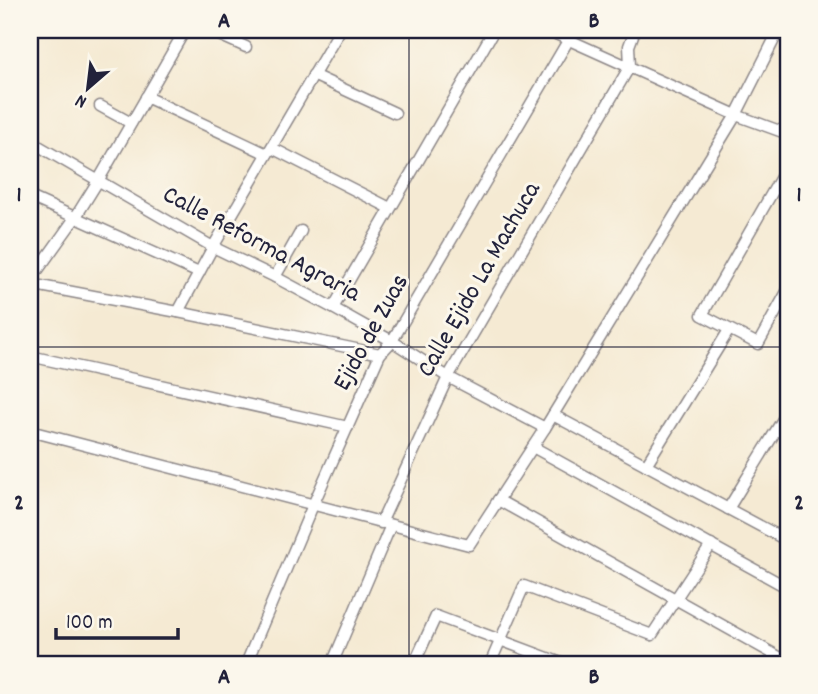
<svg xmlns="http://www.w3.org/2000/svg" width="818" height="694" font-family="Dekko,sans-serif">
  <rect width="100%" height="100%" fill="#fbf7ec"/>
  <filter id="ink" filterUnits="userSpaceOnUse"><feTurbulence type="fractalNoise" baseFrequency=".0143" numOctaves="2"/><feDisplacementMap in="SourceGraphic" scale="14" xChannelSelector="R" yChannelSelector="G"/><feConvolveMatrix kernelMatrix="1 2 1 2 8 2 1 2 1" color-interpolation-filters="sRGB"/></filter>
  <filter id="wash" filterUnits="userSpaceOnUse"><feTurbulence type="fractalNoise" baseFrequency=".00686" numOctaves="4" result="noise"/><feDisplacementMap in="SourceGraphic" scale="28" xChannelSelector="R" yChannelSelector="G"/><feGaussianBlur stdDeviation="1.57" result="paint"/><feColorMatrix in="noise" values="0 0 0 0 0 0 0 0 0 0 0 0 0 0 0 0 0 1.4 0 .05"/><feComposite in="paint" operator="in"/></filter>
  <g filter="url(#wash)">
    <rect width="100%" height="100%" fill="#f5ead3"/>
  </g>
  <g filter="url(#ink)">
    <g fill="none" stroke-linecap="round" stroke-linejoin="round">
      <defs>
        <g id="minor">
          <path d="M208,30L246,47"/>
          <path d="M547,30L736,115L788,134"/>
          <path d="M30,33L32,30"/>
          <path d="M313,75L395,113"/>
          <path d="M146,97L267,154"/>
          <path d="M100,106L131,123"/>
          <path d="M30,141L213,247L275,277L333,308L392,341L448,377L545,428"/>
          <path d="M272,148L390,208"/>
          <path d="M788,165L702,315L758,344L788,290"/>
          <path d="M30,197L199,273"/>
          <path d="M275,277L301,231"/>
          <path d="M30,281L75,218L98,181L185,30"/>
          <path d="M30,284L178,312L380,354"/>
          <path d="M333,308L494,30"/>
          <path d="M178,312L213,247L340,30"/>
          <path d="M30,356L348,427"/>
          <path d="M553,415L788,541"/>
          <path d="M30,431L469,545L545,428L736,115L779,30"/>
          <path d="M533,447L788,588"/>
          <path d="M646,465L729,330"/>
          <path d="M498,500L788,662"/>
          <path d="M728,509L788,411"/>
          <path d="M381,523L448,377L630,66L629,46L635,30"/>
          <path d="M246,664L313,505L380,354L392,341L569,39"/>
          <path d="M332,664L391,525"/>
          <path d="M414,664L436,616L564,664"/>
          <path d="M490,664L524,586L652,635L711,545"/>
        </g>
      </defs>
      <!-- minor casing -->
      <use href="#minor" stroke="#8c8687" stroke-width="13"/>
      <!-- minor -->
      <use href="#minor" stroke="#fff" stroke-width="10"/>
    </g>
  </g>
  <!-- grid -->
  <path fill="none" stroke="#22223b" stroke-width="2" stroke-opacity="0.55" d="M409,30V664M30,347H788"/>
  <g text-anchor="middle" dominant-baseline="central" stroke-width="6" stroke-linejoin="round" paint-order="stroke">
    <!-- street labels -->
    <g font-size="26" fill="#22223b" stroke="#fbf7ec">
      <text transform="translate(261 245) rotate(28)">Calle Reforma Agraria</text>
      <text transform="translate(480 280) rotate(-60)">Calle Ejido La Machuca</text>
      <text transform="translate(372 333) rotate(-61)">Ejido de Zuas</text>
    </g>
  </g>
  <!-- margin -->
  <rect width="818" height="694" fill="none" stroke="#fbf7ec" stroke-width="77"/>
  <!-- north arrow -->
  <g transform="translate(88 88) rotate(208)" stroke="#fbf7ec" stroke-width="5" paint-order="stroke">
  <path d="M0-5L12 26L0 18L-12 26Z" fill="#22223b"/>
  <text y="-10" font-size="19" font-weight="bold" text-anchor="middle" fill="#22223b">N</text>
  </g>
  <!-- scale -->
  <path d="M56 628v10h122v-10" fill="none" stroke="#22223b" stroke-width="3.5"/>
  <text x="66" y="628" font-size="21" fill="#22223b" stroke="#fbf7ec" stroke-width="5" paint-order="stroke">100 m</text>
  <rect x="38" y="38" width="742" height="618" fill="none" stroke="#22223b" stroke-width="2.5"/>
  <g font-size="23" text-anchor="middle" font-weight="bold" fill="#22223b">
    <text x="224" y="27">A</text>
    <text x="594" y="27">B</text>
    <text x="19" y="201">1</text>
    <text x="799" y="201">1</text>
    <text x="19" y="509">2</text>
    <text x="799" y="509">2</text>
    <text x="224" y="683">A</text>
    <text x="594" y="683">B</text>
  </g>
</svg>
